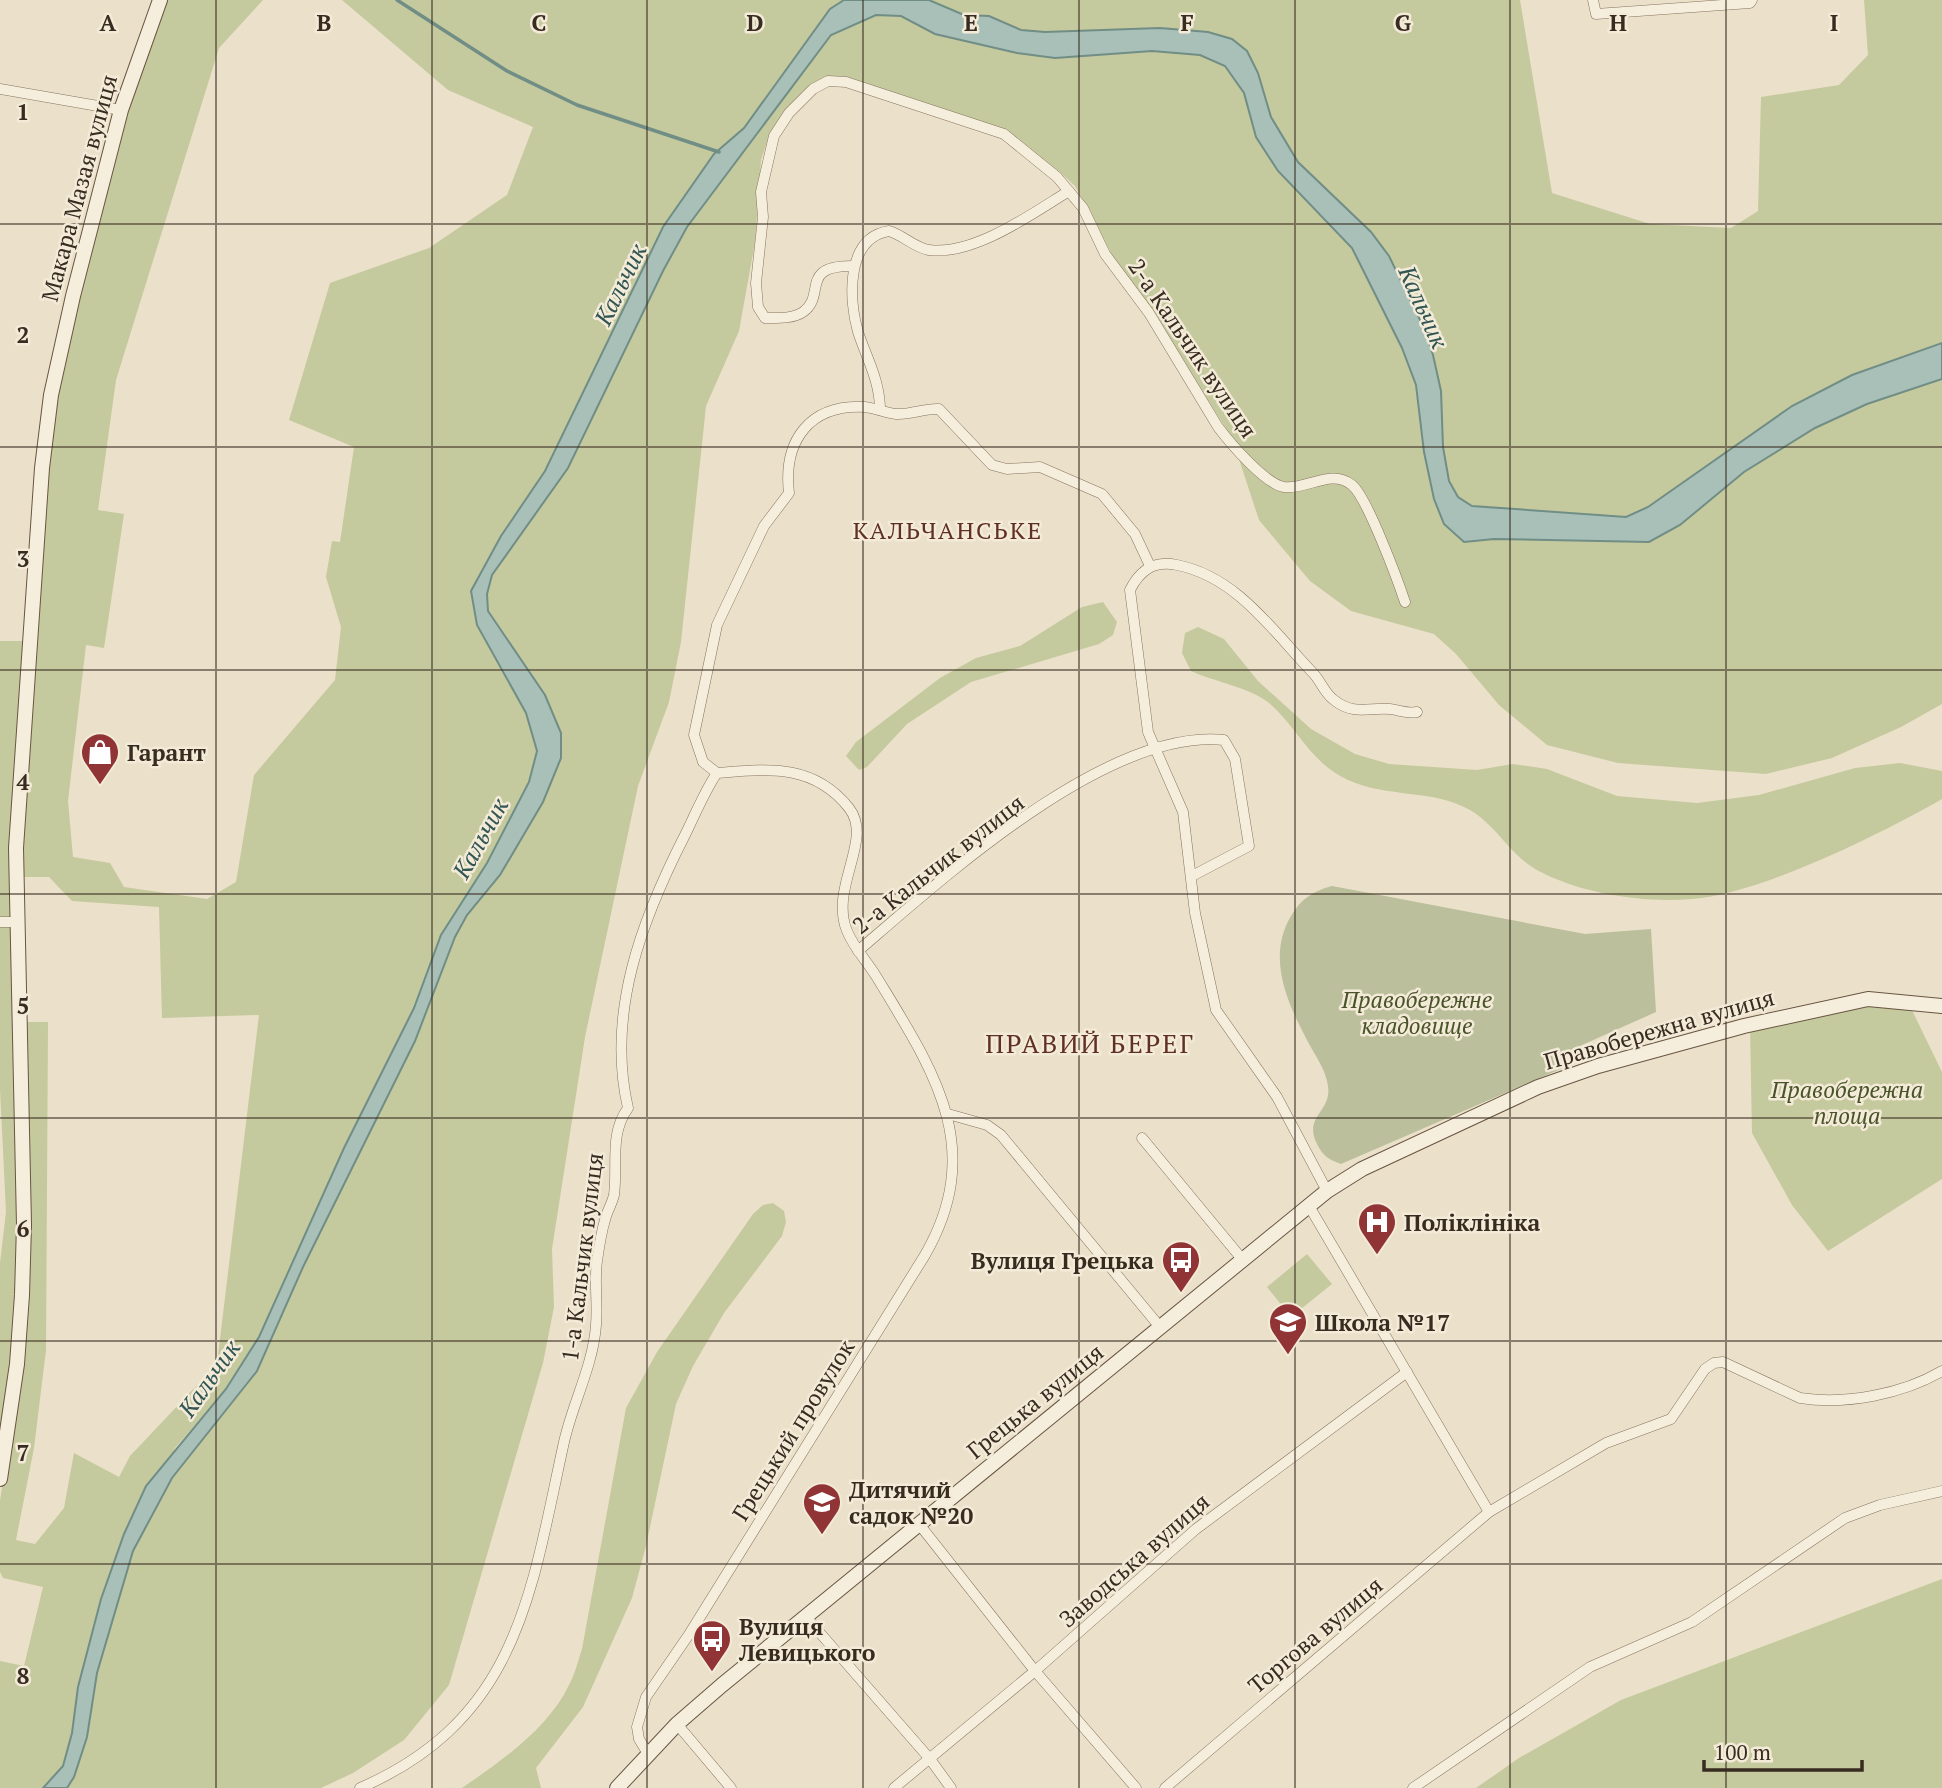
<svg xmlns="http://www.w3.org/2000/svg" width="1942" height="1788" font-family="'PT Serif',serif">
  <rect width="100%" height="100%" fill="#ebe0c9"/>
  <!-- green -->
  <g fill="#c5c99e">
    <path d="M165,0H263L219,48L116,380L98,510L124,514L104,648L86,645L68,801L73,857L110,863L124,887L207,899L236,882L254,775L335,680L341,627L326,577L332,541L340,542L354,447L289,420L330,283L429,248L507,195L533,127L448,90L342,0H844L830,9L744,128L714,154L663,227L545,471L501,536L477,625L526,713L537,751L529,782L487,863L441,935L414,1008L344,1148L259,1337L226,1389L175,1448L78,1687L72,1733L63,1766L43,1788H0V1661L24,1666L43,1587L3,1578L0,1572V1501L20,1365L22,1022H48L46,1350L34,1448L16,1540L35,1544L64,1508L74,1453L119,1477L130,1456L217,1364L259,1015L162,1018L159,907L72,901L49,877H20L31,658L55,396L118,136Z"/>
    <path d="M929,0H1520L1552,193L1650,224L1731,228L1758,211L1761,97L1839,85L1868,55L1864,0H1942V343L1852,375L1792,406L1648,507L1626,517L1472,506L1458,497L1449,481L1443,447L1441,391L1433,355L1423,326L1389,256L1371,232L1299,162L1271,117L1258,73L1232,39L1208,32L1160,28L1045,32L1021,30L989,16L964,15Z"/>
    <path d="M876,15L902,16L935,34L1017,53L1055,58L1152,51L1200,55L1225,66L1244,93L1256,137L1352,248L1402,348L1416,385L1424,452L1434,499L1444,524L1464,542L1494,539L1649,542L1680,525L1744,472L1815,428L1867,404L1942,379V704L1901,727L1832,758L1766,774L1618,763L1547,745L1499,705L1456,654L1434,634L1351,611L1310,581L1259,520L1232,438L1148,304L1115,260L1075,186L1061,173L1006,131L847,77L819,82L802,92L770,133L761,160L755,242L739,331L706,406L681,642L669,702L638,786L585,1037L552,1249L554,1307L543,1363L449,1685L404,1740L353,1773L321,1788H67L74,1777L87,1737L97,1673L118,1599L133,1551L154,1507L172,1478L257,1371L303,1267L415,1041L455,937L467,915L500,875L543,802L545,695L488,611L487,594L492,575L568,468L663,271L687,227L831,35Z"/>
    <path d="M1103,602L1117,622L1113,635L1099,644L971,682L907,724L867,767L859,770L846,756L856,742L940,678L976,658L1020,646L1082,607Z"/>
    <path d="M1198,627L1224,639L1258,681L1311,729L1355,754L1389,764L1477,770L1513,764L1547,769L1617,796L1697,803L1759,795L1855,768L1900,763L1942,771V799C1881,834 1760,894 1692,899C1643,903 1581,894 1537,870C1510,855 1496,825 1470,810C1434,789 1387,798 1348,780C1309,762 1298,728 1269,703C1249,687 1215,682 1191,671L1182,653L1185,633Z"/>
    <path d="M0,641H24L19,1295L0,1437V1263L6,1212L0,1089Z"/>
    <path d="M1908,1002L1942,1072V1179L1828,1251L1792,1205L1752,1133L1750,1026L1807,1011Z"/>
    <path d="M773,1203L784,1211L786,1222L782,1236L724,1313L693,1366L676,1404L646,1546L632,1598L583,1707L536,1768L541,1788H462C501,1761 548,1729 569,1685C575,1674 578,1661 582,1649L626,1408L657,1352L753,1214L763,1205Z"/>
    <path d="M1307,1254L1332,1284L1291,1317L1267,1287Z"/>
    <path d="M1942,1579V1788H1476L1519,1758L1621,1700Z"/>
  </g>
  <!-- cemetery -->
  <path fill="#bbbf9c" d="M1332,886L1585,934L1651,929L1656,1012L1562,1054L1563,1068L1341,1164C1328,1159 1323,1156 1317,1144C1303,1116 1332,1112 1328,1086C1326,1070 1316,1057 1308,1042C1288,1004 1266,958 1291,916C1301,899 1313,891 1332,886Z"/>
  <!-- water -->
  <path fill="#a9c0b9" stroke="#708e86" stroke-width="2" d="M844,0H929L964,15L989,16L1021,30L1045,32L1160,28L1208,32L1232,39L1247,51L1258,73L1271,117L1298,162L1371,232L1389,256L1423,326L1433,355L1441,391L1443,447L1449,481L1458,497L1472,506L1626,517L1648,507L1792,406L1852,375L1942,343V379L1867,404L1815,428L1744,472L1680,525L1649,542L1494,539L1464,542L1444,524L1434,499L1424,452L1416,385L1402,348L1352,248L1278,171L1256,137L1244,93L1225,66L1200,55L1152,51L1055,58L1017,53L935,34L901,16L876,15L831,35L687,227L663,271L568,468L492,575L487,594L488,611L545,695L561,733V758L543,802L500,875L467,915L455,937L415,1041L303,1267L257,1371L172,1478L133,1551L97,1673L87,1737L74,1777L67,1788H43L63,1766L72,1733L78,1687L101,1599L124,1534L146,1486L226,1389L259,1337L344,1148L414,1008L441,935L487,863L529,782L537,751L526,713L477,625L471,591L501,536L545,471L663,227L714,154L744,128L830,9Z"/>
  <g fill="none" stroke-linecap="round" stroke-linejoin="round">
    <!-- stream -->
    <path stroke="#708e86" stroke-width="3.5" d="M397,0L507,71L577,105L719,152"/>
    <defs>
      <g id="street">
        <path d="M1593,0L1596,14L1750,3L1752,0"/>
        <path d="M0,89L121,110"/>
        <path d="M854,266C798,265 827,295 803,312C793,319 777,318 765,318L758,307L756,283L763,217L761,192L774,136L789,113L813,89L828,81L846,82L1004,134L1057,177L1083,208L1105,254L1149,313L1218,427C1230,443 1265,484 1284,487C1307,490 1331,468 1352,485C1367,497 1398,581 1405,602"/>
        <path d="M880,410C880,381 867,359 858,332C849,300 845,238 889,231C903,235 915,248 929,250C974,256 1033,213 1069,191"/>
        <path d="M717,773L703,762L694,735L717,625L764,526L789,493C783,441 809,404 865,407C875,408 886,413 896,414C911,415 925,408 939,409L992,465L1007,469L1040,467L1102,494L1135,534L1150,566"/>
        <path d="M0,922H15"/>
        <path d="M858,951C943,878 1107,728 1224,740L1235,759L1249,846L1192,876"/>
        <path d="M948,1114L987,1125L1001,1135L1160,1327"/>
        <path d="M1142,1138L1242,1259"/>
        <path d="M1327,1191L1277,1097L1216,1010L1195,913L1183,812L1148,732L1130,590C1140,570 1154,560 1177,565C1238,577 1274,633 1314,674C1321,682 1325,694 1334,700C1354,716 1370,707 1390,709C1400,710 1406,714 1417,712"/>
        <path d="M1309,1206L1489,1512"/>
        <path d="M919,1524L1035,1671L1136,1788"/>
        <path d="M806,1617L930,1759L951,1788"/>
        <path d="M677,1724L731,1788"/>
        <path d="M648,1754L639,1739L637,1727L646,1697L690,1633L925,1255C987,1147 933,1070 876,976C866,960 854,948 847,931C829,887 874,840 849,808C813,763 768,769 717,773"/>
        <path d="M360,1788C519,1719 531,1592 564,1442C573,1402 593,1366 596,1325C598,1304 594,1282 597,1261C599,1247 601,1233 605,1220C607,1211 612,1204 614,1195C618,1165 609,1134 628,1108C606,1013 642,919 685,835C695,815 704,792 717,773"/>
        <path d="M894,1788L1035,1671L1196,1529L1407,1372"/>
        <path d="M1165,1788L1489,1512L1606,1443L1671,1419L1705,1369L1714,1363L1723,1362L1800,1398C1846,1405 1903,1394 1942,1371"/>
        <path d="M1413,1788L1590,1667L1692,1622L1845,1518L1880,1505L1942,1491"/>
      </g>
      <g id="secondary">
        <path d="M0,1479L17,1364L22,1295L24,1225L16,848L42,468L51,395L73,296L121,110L160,0"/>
        <path d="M617,1788L677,1724L722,1685L1327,1191L1362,1169L1538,1087L1598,1066L1744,1026L1868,999L1942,1006"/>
      </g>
    </defs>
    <!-- street casing -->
    <use href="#street" stroke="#86735f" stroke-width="11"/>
    <!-- secondary casing -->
    <use href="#secondary" stroke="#685542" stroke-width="16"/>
    <!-- street -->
    <use href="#street" stroke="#f6eedc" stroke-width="10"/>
    <!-- secondary -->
    <use href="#secondary" stroke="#f6eedc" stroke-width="14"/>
  </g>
  <!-- grid -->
  <path fill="none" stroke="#382c21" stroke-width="2" stroke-opacity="0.55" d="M216,0V1788M432,0V1788M647,0V1788M863,0V1788M1079,0V1788M1295,0V1788M1510,0V1788M1726,0V1788M0,224H1942M0,447H1942M0,670H1942M0,894H1942M0,1118H1942M0,1341H1942M0,1564H1942"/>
  <!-- icons -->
  <defs>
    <symbol id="shop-pin" viewBox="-11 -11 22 30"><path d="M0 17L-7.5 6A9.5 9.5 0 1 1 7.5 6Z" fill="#903436" stroke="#f3ebd8"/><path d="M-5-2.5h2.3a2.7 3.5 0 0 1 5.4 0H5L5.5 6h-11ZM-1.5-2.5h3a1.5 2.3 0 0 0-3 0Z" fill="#fff"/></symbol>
    <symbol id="hospital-pin" viewBox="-11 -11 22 30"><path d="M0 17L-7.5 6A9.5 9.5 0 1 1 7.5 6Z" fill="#903436" stroke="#f3ebd8"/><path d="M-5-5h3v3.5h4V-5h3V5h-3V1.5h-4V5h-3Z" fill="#fff"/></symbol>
    <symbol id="bus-pin" viewBox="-11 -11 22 30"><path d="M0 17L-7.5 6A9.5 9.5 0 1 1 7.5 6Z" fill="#903436" stroke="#f3ebd8"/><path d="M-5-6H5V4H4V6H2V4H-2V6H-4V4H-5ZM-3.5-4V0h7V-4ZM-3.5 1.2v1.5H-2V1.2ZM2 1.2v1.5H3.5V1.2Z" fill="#fff"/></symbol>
    <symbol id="school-pin" viewBox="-11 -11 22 30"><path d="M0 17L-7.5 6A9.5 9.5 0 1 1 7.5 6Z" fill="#903436" stroke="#f3ebd8"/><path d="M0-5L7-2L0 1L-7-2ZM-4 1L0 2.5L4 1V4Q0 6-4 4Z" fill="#fff"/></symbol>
  </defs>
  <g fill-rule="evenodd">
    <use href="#shop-pin" x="78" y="730" width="44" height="60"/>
    <use href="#hospital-pin" x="1355" y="1200" width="44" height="60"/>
    <use href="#bus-pin" x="1159" y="1238" width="44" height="60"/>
    <use href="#school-pin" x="1266" y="1300" width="44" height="60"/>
    <use href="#school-pin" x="800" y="1480" width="44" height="60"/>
    <use href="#bus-pin" x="690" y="1617" width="44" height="60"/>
  </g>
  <g text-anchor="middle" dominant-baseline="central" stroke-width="5" stroke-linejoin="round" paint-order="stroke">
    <!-- street labels -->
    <g font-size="23" fill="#382c21" stroke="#f3ebd8">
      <text transform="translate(79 188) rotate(-75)">Макара Мазая вулиця</text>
      <text transform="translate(1193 348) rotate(56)">2-а Кальчик вулиця</text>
      <text transform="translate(938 864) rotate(-38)">2-а Кальчик вулиця</text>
      <text transform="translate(1659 1029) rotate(-16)">Правобережна вулиця</text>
      <text transform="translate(582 1257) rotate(-83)">1-а Кальчик вулиця</text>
      <text transform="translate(1035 1401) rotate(-39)">Грецька вулиця</text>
      <text transform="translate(793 1430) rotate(-58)">Грецький провулок</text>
      <text transform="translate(1134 1560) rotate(-41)">Заводська вулиця</text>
      <text transform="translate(1315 1635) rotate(-40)">Торгова вулиця</text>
    </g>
    <!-- poi labels -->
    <g font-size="23" font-weight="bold" fill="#382c21" stroke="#f3ebd8" text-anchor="start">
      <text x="127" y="752">Гарант</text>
      <text x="1404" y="1222">Поліклініка</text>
      <text x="1154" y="1260" text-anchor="end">Вулиця Грецька</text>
      <text x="1315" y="1322">Школа №17</text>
      <text x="849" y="1489">Дитячий<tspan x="849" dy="26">садок №20</tspan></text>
      <text x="739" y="1626">Вулиця<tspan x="739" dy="26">Левицького</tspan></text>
    </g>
    <!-- park labels -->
    <g font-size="23" font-style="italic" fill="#49532a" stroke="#f3ebd8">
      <text x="1417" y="999">Правобережне<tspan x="1417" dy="26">кладовище</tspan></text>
      <text x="1847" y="1089">Правобережна<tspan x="1847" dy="26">площа</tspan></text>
    </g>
    <!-- water labels -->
    <g font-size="24" font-style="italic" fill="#325653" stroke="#f3ebd8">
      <text transform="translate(620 284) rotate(-64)">Кальчик</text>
      <text transform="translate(1424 307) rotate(66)">Кальчик</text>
      <text transform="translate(480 838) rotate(-61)">Кальчик</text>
      <text transform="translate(209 1378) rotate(-55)">Кальчик</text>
    </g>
    <!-- neighbourhood labels -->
    <g font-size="24" letter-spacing="2" fill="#613024" stroke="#f3ebd8">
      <text x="948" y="530">КАЛЬЧАНСЬКЕ</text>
    </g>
    <!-- quarter labels -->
    <g font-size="26" letter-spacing="2" fill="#613024" stroke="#f3ebd8">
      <text x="1090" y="1043">ПРАВИЙ БЕРЕГ</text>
    </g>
  </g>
  <g font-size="23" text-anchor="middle" font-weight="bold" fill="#382c21" stroke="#f3ebd8" stroke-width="5" stroke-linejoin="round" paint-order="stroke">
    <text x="108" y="31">A</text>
    <text x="324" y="31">B</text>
    <text x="539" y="31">C</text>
    <text x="755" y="31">D</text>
    <text x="971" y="31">E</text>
    <text x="1187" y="31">F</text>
    <text x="1403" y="31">G</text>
    <text x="1618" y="31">H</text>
    <text x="1834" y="31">I</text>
    <text x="23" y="120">1</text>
    <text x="23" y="343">2</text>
    <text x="23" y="567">3</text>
    <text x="23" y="790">4</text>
    <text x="23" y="1014">5</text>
    <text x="23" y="1237">6</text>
    <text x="23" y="1461">7</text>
    <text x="23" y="1684">8</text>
  </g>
  <!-- scale -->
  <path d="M1704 1760v10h158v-10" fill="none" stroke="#382c21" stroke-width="3.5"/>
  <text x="1714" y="1760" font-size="21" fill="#382c21" stroke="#f3ebd8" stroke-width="5" paint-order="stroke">100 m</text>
</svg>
